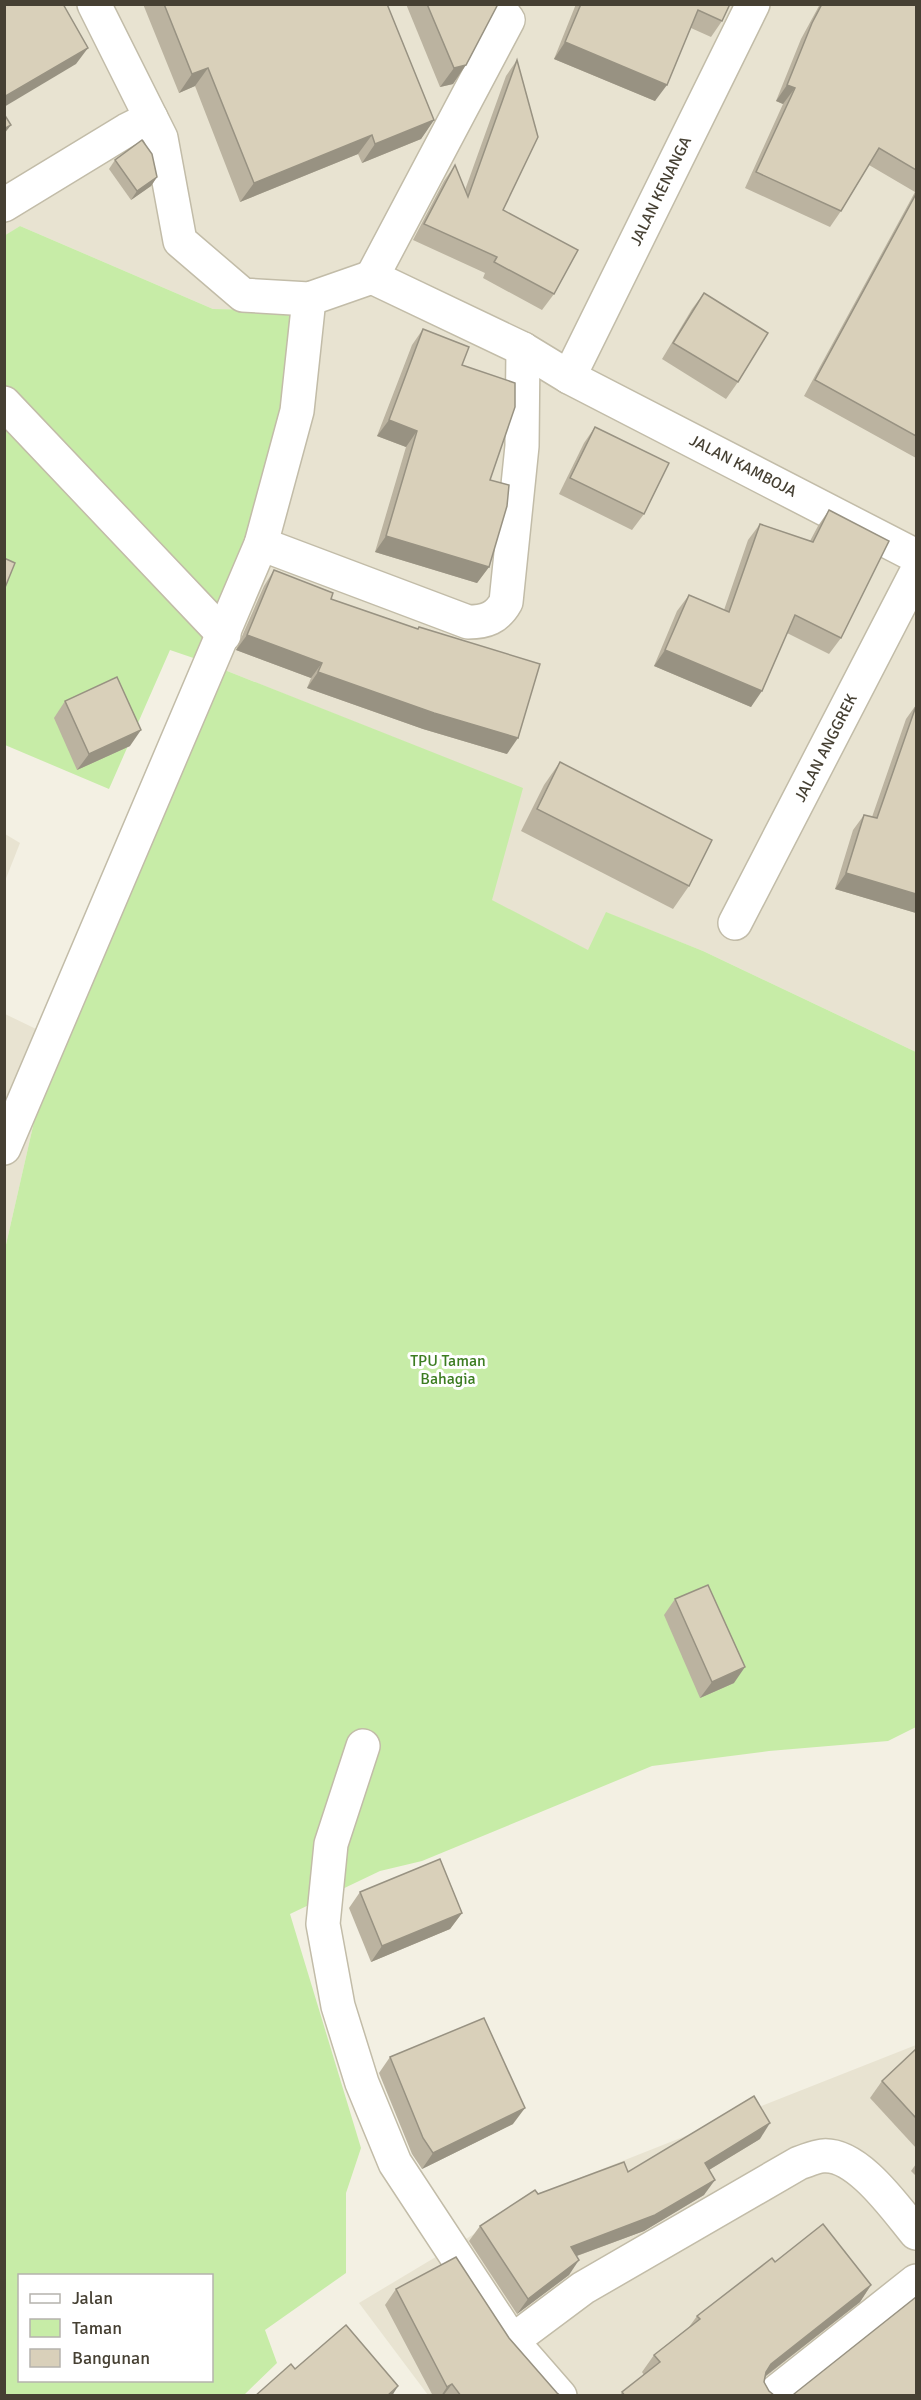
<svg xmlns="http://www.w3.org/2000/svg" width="921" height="2400" font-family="Signika,sans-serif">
  <rect width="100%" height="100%" fill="#f3f0e3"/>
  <!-- residential -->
  <g fill="#e8e3d1">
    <path d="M5,5H916V1052L703,951L607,913L589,951L491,900L521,788L212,665L319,311L213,309L20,226L5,236Z"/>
    <path d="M5,834L20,843L5,881Z"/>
    <path d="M5,1014L63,1042L36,1113L5,1249Z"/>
    <path d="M916,2045V2395H428L359,2303L544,2192Z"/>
  </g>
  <!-- green -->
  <path fill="#c7eca7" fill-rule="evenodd" d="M20,226L213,309L319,311L212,665L523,788L492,900L588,950L606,912L703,951L916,1052V1727L888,1741L769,1751L652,1766L422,1861L380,1871L290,1914L361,2148L346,2193V2273L265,2330L277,2363L244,2395L5,2396V1249L36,1113L211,664L170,650L109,789L5,745L4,236ZM20,2276H212V2380H20Z"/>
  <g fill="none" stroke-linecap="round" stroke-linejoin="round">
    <defs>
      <g id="street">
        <path d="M94,4L161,138L180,241L243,295L309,299L372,277L523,349L569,377L916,556"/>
        <path d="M4,205L127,130L151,118"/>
        <path d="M372,277L508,20L496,4"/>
        <path d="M569,377L753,4"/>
        <path d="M4,403L224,635"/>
        <path d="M261,544L468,622C486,622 497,618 506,602L522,446L523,349"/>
        <path d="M735,923L916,573"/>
        <path d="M4,1148L261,544L297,411L309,299"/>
        <path d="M363,1746L331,1844L323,1924L338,2006L362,2083L395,2163L512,2341L560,2396"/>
        <path d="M512,2341L583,2288L799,2163C806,2161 814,2157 822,2156C857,2152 896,2209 916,2233"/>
        <path d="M771,2396L916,2281"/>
      </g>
    </defs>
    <!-- street casing -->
    <use href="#street" stroke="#c2bca8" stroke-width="36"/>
    <!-- street -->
    <use href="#street" stroke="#fff" stroke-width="33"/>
  </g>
  <!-- wall -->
  <g fill="#bbb3a0">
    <path d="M143,4H387L434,120L421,139L362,163L358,154L240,202L195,86L179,93Z"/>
    <path d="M406,4H498L453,84L440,87Z"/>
    <path d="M576,4H730L722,21L711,37L691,28L655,101L554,59Z"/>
    <path d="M820,4H916V458L804,396L915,192L869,165L841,211L830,227L745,188L783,104L776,101L801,39Z"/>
    <path d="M517,60L503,210L554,294L542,310L483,278L485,273L413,240L444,181L455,165L465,190L506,76Z"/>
    <path d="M115,160L157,177L151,186L131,200L109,169Z"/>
    <path d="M704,293L738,382L726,399L662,359L692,309Z"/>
    <path d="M423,329L462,365L490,480L489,567L477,583L375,552L406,447L377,436L412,345Z"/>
    <path d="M595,427L644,514L632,530L559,494L584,443Z"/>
    <path d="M829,510L841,638L829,654L787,633L751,707L654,666L677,611L689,595L724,610L748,540L760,524L810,541L818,526Z"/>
    <path d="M274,570L331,599L417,629L419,627L507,754L423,729L307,688L311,678L236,650L264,586Z"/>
    <path d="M65,701L130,746L77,770L54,718Z"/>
    <path d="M916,705V913L835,889L853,830L864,815L872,817L906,719Z"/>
    <path d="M560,762L689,886L673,909L521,831L544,785Z"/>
    <path d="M675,1599L734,1683L700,1698L664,1615Z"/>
    <path d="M360,1892L462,1913L450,1929L371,1962L349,1908Z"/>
    <path d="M916,2049V2148L870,2098L882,2081Z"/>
    <path d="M390,2057L513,2124L422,2169L412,2154L379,2073Z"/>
    <path d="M760,2139L709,2170L704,2195L644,2231L577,2256L569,2275L517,2314L469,2241L480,2226L538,2194Z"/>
    <path d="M916,2164V2176L911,2171Z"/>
    <path d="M775,2262L871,2285L860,2302L765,2377L764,2382L769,2391L775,2396H620L622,2392L644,2375L642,2372L654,2355L689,2327L697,2316Z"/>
    <path d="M396,2289L509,2338L557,2393L561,2396H433L385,2305Z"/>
  </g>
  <!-- shaded-wall -->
  <g fill="#989282">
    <path d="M565,42L667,85L655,101L554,59Z"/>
    <path d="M88,48L76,64L4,107V97Z"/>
    <path d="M466,65L453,84L440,87L454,68Z"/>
    <path d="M208,68L195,86L179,93L192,74Z"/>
    <path d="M787,85L795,88L783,104L776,101Z"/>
    <path d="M434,120L421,139L362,163L375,144Z"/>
    <path d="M11,125L4,134V129Z"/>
    <path d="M372,135L358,154L240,202L254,183Z"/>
    <path d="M157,177L151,186L131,200L137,191Z"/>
    <path d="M389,420L417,431L406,447L377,436Z"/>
    <path d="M386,536L489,567L477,583L375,552Z"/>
    <path d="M247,635L322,663L311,678L236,650Z"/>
    <path d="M665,650L762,691L751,707L654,666Z"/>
    <path d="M318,672L518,738L507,754L423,729L307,688Z"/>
    <path d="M141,730L130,746L77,770L89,754Z"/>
    <path d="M846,873L916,894V913L835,889Z"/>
    <path d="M745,1667L734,1683L700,1698L712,1682Z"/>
    <path d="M462,1913L450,1929L371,1962L382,1946Z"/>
    <path d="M525,2108L513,2124L422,2169L433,2153Z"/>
    <path d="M770,2123L760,2139L694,2179L705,2163Z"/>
    <path d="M715,2180L704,2195L644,2231L560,2262L571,2247Z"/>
    <path d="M579,2260L569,2275L517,2314L528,2299Z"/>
    <path d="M871,2285L860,2302L759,2381L771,2364Z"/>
    <path d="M452,2384L443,2396H441L447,2387Z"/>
    <path d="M398,2386L392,2396H387Z"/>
  </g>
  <!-- building -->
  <g fill="#d9d0ba" stroke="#989282" stroke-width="1.5">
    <path d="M4,4H63L88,48L4,97Z"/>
    <path d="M164,4H387L434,120L375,144L372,135L254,183L208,68L192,74Z"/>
    <path d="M427,4H498L466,65L454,68Z"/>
    <path d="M581,4H730L722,21L698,10L667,85L565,42Z"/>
    <path d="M822,4H916V170L879,148L841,211L756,172L795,88L787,85L812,23Z"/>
    <path d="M517,60L538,137L503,210L578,250L554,294L494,262L497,257L424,224L455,165L468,197Z"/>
    <path d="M4,114L11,125L4,129Z"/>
    <path d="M142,140L152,154L157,177L137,191L115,160Z"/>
    <path d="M916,194V436L815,380Z"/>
    <path d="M704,293L768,333L738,382L673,343Z"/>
    <path d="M423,329L469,347L462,365L515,383V407L490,480L509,485L507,506L489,567L386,536L417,431L389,420Z"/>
    <path d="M595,427L669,463L644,514L570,478Z"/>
    <path d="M829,510L889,541L841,638L795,615L762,691L665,650L689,595L729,612L760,524L813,542Z"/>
    <path d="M4,558L15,563L4,590Z"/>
    <path d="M274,570L333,593L331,599L418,629L419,627L540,664L518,738L434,713L318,672L322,663L247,635Z"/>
    <path d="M117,677L141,730L89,754L65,701Z"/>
    <path d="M916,706V894L846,873L864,815L877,818Z"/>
    <path d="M560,762L712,840L689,886L537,809Z"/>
    <path d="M708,1585L745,1667L712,1682L675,1599Z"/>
    <path d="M440,1859L462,1913L382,1946L360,1892Z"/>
    <path d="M484,2018L525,2108L433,2153L423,2138L390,2057Z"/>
    <path d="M916,2049V2118L882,2081Z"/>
    <path d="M754,2096L770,2123L705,2163L715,2180L655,2215L571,2247L579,2260L528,2299L480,2226L535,2190L538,2194L624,2162L628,2172Z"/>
    <path d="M823,2224L871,2285L771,2364L766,2372L764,2382L769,2391L775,2396H625L622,2392L660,2362L654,2355L700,2319L697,2316L772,2258L775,2262Z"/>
    <path d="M456,2257L509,2338L557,2393L561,2396H461L452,2384L447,2387L396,2289Z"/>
    <path d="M916,2297V2396H791L794,2394Z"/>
    <path d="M346,2325L398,2386L387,2396H255L291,2364L295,2369Z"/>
  </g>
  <g text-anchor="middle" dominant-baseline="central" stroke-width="6" stroke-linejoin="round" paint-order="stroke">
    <!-- street labels -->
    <g font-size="16" fill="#464033" stroke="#fff">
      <text transform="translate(661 191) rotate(-64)">JALAN KENANGA</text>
      <text transform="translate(743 466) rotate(27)">JALAN KAMBOJA</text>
      <text transform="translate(826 748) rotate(-63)">JALAN ANGGREK</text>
    </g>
    <!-- park labels -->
    <g font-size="16" fill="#3c7c21" stroke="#fff">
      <text x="448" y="1361">TPU Taman<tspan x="448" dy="18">Bahagia</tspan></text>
    </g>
  </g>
  <!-- border -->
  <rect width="921" height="2400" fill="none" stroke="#464033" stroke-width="12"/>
  <!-- legend -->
  <rect x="18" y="2274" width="195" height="108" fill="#ffffff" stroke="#b5b3ad" stroke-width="1.5"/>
  <rect x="30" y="2294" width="30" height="9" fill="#ffffff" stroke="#b5b3ad" stroke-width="1.5"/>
  <text x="72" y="2304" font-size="18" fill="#464033">Jalan</text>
  <rect x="30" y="2319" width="30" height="18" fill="#c7eca7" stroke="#b5b3ad" stroke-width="1.5"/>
  <text x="72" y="2334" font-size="18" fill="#464033">Taman</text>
  <rect x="30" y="2349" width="30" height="18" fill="#d9d0ba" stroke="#b5b3ad" stroke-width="1.5"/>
  <text x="72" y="2364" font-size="18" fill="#464033">Bangunan</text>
</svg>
